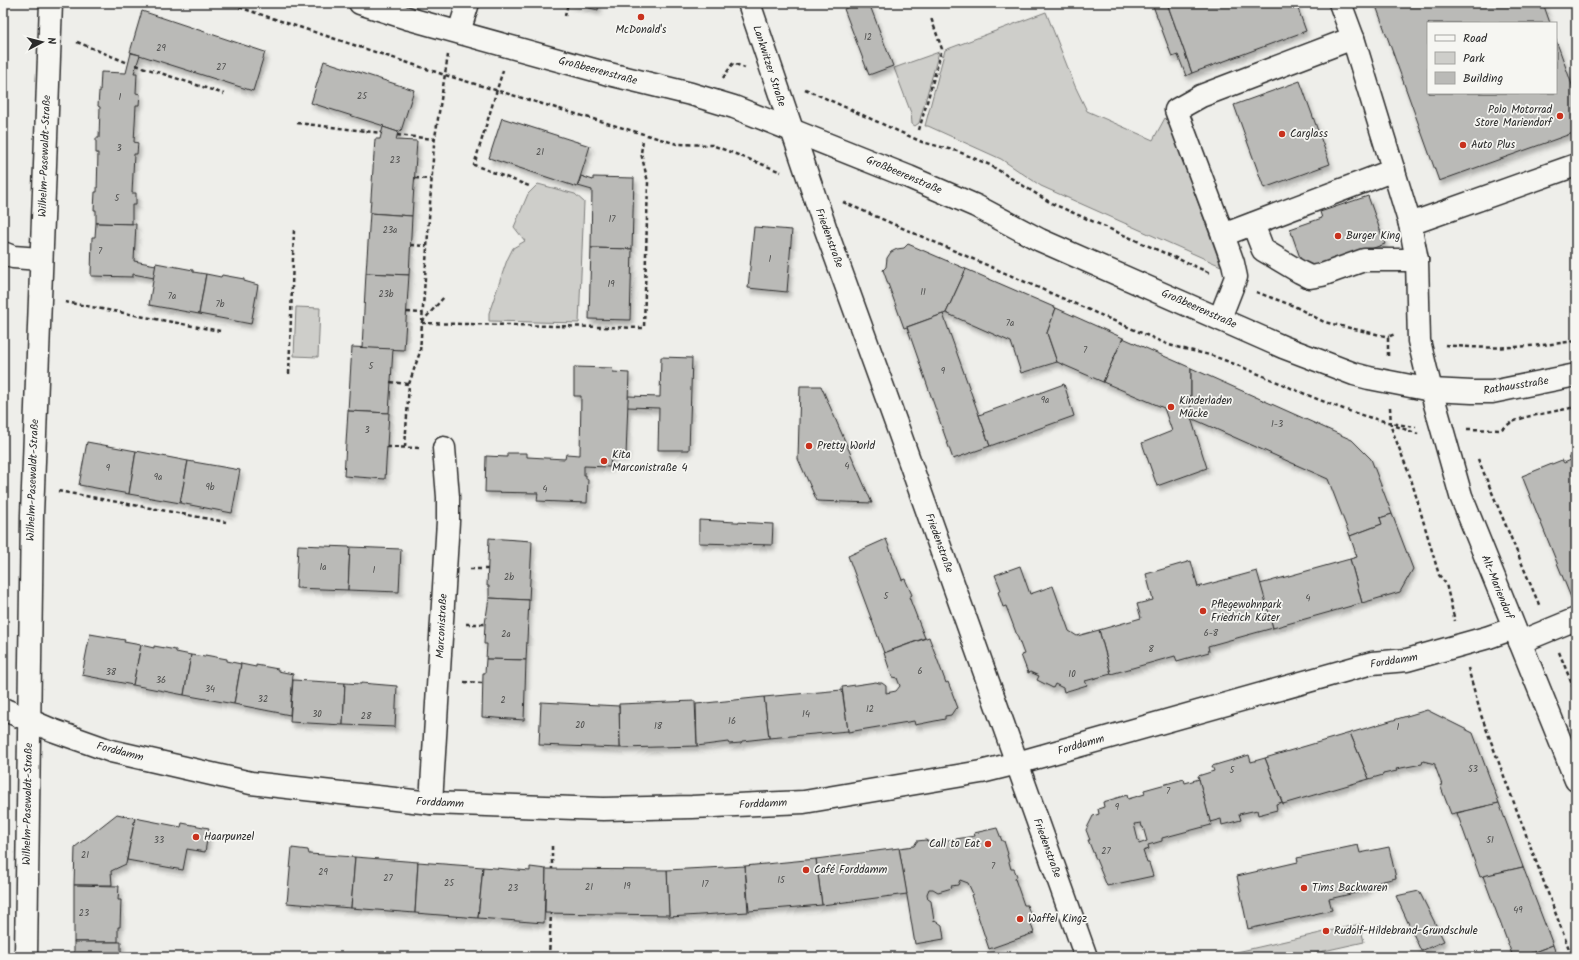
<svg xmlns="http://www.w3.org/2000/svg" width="1579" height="960" font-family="Kalam,sans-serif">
  <defs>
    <filter id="shadow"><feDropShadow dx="2.5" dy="4.5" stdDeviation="2" flood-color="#0004"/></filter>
  </defs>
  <rect width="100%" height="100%" fill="#eeeeea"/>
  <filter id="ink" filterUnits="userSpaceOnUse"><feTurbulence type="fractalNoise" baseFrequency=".025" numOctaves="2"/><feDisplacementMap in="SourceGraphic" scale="8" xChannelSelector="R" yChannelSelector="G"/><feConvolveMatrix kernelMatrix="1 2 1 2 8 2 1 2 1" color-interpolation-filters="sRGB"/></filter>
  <g filter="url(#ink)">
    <!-- green -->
    <g fill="#cececa" stroke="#7c7c7a">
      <path d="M1046,12L1075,86L1087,111L1153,140L1165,118L1168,119L1221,266L1041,186L1001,159L928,126H925L945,50Z"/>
      <path d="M939,52L919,123L915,126L912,124L911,113L894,68Z"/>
      <path d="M538,184L575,194L584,202L579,323L489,321V313L507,260L513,248L525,241L514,227L528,194Z"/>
      <path d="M296,307L320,308L318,357L294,356Z"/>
      <path d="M1360,924L1364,942L1297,957H1215Z"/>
    </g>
    <!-- building -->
    <g fill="#babab7" stroke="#2b2b2b" fill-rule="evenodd" filter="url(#shadow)">
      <path d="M568,3H599L598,10Z"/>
      <path d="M847,3H869L893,66L869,75L844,9L849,7Z"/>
      <path d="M1152,3H1167L1192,73L1186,76L1178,55L1172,57Z"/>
      <path d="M1167,3H1296L1306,31L1192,73Z"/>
      <path d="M1375,3H1543L1550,23H1428V93H1556V40L1576,96V132L1439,181Z"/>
      <path d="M142,11L265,52L253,91L130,52Z"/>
      <path d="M131,53L140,55L134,73H137L136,93L140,94L139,105H136L134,142L138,143L137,154H134L132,193H136V205H132V224L96,223V210H94L95,192H97L98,153H96V138H99L100,107L98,106L99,92H100L101,72L126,73Z"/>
      <path d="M324,61L414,90L401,131L399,130L398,132L383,127L384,126L311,103Z"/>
      <path d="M1300,81L1330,164L1264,188L1234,105Z"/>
      <path d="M502,118L590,146L577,187L489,158Z"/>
      <path d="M383,127L398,132L396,140L417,141L412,216L370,213L375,139H380Z"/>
      <path d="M581,176L593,180V177L634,178L632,249L591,248L592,190L578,186Z"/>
      <path d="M1368,196L1385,244L1305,272L1290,229L1322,218L1320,212Z"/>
      <path d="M370,213L412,216L409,275L366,273Z"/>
      <path d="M96,223L136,224L134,261L156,265L154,278L133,274V277L91,276L92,237H95Z"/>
      <path d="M754,227L792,230L787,292L748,288Z"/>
      <path d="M908,244L966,269L946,313L904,328L883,270L886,267L887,258L891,252L897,249L904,248Z"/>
      <path d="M591,248L632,249L630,320L589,319Z"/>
      <path d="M156,263L193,270V272L206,274L199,314L149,305Z"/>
      <path d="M966,269L1056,308L1047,333L1057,362L1021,373L1011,342L946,313Z"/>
      <path d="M366,273L409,275L404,350L362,348Z"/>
      <path d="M206,274L221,277L222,275L244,279V281L258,285L251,324L199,314Z"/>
      <path d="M1056,308L1123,338L1103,382L1057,362L1047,333Z"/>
      <path d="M943,314L990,446L953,459L907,327Z"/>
      <path d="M1123,338L1191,368V418L1207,468L1157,486L1142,443L1172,431L1164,408L1103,382Z"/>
      <path d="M352,347L393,349L389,413L348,411Z"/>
      <path d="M661,357L692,358L689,450H658L659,408L627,407L628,396L660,397Z"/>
      <path d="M574,367L612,368L613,372L629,373L626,456H611L610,467L584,466V475H586V479H588L587,503L537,501L538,493L485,492L486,456L507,457V453H527V457L565,459L566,454L580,455L581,396H574Z"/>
      <path d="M1191,368L1352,440L1371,459L1392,514L1380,518L1382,524L1350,536L1328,479L1191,418Z"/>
      <path d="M1064,384L1074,416L990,446L979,415Z"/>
      <path d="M800,386H821L872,503L817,501L798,459Z"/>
      <path d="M348,411L389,413L385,479L344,476Z"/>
      <path d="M87,442L136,451L129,494L79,485Z"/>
      <path d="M136,451L188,461L180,503L129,494Z"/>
      <path d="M1576,453V472L1569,456Z"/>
      <path d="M1562,460L1564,463L1571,460L1576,472V610L1522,476Z"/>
      <path d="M188,461L240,470L232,513L180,503Z"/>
      <path d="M1392,514L1413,569L1400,592L1362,603L1350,559L1357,557L1350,536L1382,524L1380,518Z"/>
      <path d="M699,520L773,524L772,545L699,543Z"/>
      <path d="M489,538L532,541L529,600L489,598V586H487Z"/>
      <path d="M886,539L902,580L905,579L912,595L909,597L925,638L884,653L848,556Z"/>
      <path d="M298,545L350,547L348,590L296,588Z"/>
      <path d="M350,547L401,549L399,592L348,590Z"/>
      <path d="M1350,559L1362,603L1273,628L1260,584Z"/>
      <path d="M1191,561L1198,587L1257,571L1273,628L1208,646L1209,652L1177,661L1175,656L1111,674L1099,630L1141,618L1137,604L1153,600L1146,574Z"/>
      <path d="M1020,566L1030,594L1053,586L1069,631L1077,636L1099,630L1111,674L1085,681L1087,685L1064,692L1063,688L1055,684L1053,688L1037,680L1039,676L1030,672L1028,673L1021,655L1024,654L1006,606L1003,607L998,592L1001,590L995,575Z"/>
      <path d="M489,598L529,600L526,660L486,659L487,644H484L485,624Z"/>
      <path d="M90,634L125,640L124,642L141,645L133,685L82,675Z"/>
      <path d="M929,637L946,683L948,682L958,708L955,709L951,715L945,716V719L915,725L914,721L848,732L842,687L876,682L879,683H882L886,686V693L896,691L900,686L897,678L892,677L884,653Z"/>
      <path d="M141,645L154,648V646L176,650V652L191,655L184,695L133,685Z"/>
      <path d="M191,655L205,657V655L227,659V661L241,664L234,704L184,695Z"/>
      <path d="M486,659L526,660L524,720L482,717L483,673H485Z"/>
      <path d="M241,664L256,667V665L278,669V671L293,674L290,715L234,704Z"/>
      <path d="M293,680L345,683L343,725L290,722Z"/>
      <path d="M345,683L361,684V683L397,686L395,727L343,725Z"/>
      <path d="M842,690L848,731L769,738L764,697Z"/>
      <path d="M764,697L769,738L742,741L741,743L729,744L728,742L697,746L696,704Z"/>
      <path d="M695,701L697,746L620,748L619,704Z"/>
      <path d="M541,702L619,706L620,748L539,745Z"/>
      <path d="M1427,710L1473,733L1499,803L1451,814L1440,785H1442L1435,766V764L1423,761L1422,764L1396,769L1397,771L1383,774V775L1369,779L1350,733Z"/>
      <path d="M1350,733L1369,779L1283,804L1265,758Z"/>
      <path d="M1249,755L1251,762L1265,758L1282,802L1276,804L1277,810L1258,815L1257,810L1239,814L1241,820L1222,825L1221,819L1210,822L1198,776L1214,771L1212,766Z"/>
      <path d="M1184,779L1185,783L1199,779L1211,825L1162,838V841L1148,845L1149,849L1143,851L1147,863H1149L1153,876L1107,886L1088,840H1090L1086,830L1093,816L1099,814L1098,809L1104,807L1103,802L1127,795L1128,799L1145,794L1144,790ZM1141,823L1142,827H1143L1147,841L1139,844L1134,824Z"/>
      <path d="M1499,803L1523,867L1480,877L1457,813Z"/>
      <path d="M117,814L135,818L126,864L111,871L112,885H74L75,847Z"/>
      <path d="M135,818L181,827L182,823L209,828L205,852L187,849L183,870L127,860Z"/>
      <path d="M997,828L1002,841H1004L1008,854L1007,855L1011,869H1014L1017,876L1015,879L1024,905H1027L1031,916L1029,918L1034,933L989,949L971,895L973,894L968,883L960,880L958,885L951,886L952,888L938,892L933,889H929L927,894L928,899L931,901L934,921L935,920L942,925L944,939L915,944L899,848L914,846L917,841L926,840L930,843L975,836L974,833Z"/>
      <path d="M1358,845L1360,853L1389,847L1396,878L1367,885L1368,890L1329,899L1332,910L1248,929L1237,876L1298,862L1297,858Z"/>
      <path d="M292,848L308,850L309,854L355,857L351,908L287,903Z"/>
      <path d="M899,848L907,894L822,905L816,859Z"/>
      <path d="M355,857L418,862L415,913L351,908Z"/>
      <path d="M816,859L822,905L749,911L745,866Z"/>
      <path d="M418,862L483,867L478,918L415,913Z"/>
      <path d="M745,866L748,912L669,917L667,870Z"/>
      <path d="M483,867L530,871V867L546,869L544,923L478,918Z"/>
      <path d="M1523,867L1553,945L1521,957H1513L1483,876Z"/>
      <path d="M546,869L667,870L669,915L545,913Z"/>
      <path d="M74,885L119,886L118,900H121L120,927H118V942H74Z"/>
      <path d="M1419,891L1444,941L1421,951L1396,896Z"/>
      <rect x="74" y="942" width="47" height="15"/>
      <path d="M1553,945L1557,957H1521Z"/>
    </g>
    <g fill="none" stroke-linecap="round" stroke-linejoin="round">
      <defs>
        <g id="minor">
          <path d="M1340,3L1353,38L1410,224L1417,260L1419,341L1431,390"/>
          <path d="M459,32L468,3"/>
          <path d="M1353,38L1201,96L1176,110L1223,235L1394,170"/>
          <path d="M1253,224L1263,250L1300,272L1310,277L1322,275L1364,260H1417"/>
          <path d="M1410,224L1576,165"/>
          <path d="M3,253L13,257L40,259"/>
          <path d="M1220,318L1236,277L1233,263L1223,235"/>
          <path d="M1520,642L1576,619"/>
          <path d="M3,709L52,730L111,751L251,783L431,803L603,809L692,807L804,802L981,772L1017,763L1372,663L1407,660L1489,637L1514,628"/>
          <path d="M431,803L448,521V497L444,448"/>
          <path d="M26,957L32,515L51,3"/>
        </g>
        <g id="major">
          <path d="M360,3L410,19L605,73L691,94L734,107L909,177L976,206L1040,240L1283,347L1354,374L1369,378L1431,390L1472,392H1492L1576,375"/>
          <path d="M749,3L826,230L897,426L1086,957"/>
          <path d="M1431,390L1461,496L1576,780"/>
        </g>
      </defs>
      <!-- minor casing -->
      <use href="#minor" stroke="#2b2b2b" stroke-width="25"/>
      <!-- major casing -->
      <use href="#major" stroke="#2b2b2b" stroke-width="25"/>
      <!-- path -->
      <g stroke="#2b2b2b" stroke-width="2.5" stroke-dasharray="4 3" stroke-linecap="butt">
        <path d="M226,3L445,75L677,144L712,145L764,165L781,172"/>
        <path d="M565,16L568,3"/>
        <path d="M77,42L128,63"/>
        <path d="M136,65L224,94"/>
        <path d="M503,70L474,165L529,186"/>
        <path d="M723,78L733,63L745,68"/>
        <path d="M805,89L922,142L957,151L990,165L1051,203L1210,273"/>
        <path d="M297,123L382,133"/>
        <path d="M919,130L942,49L931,18"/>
        <path d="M397,135L434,139"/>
        <path d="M415,178L431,179"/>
        <path d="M843,202L1169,345C1183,349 1199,352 1213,356C1281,380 1343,418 1416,427"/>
        <path d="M411,245L427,246"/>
        <path d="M1256,292L1294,306L1324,322L1389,337"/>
        <path d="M65,302L220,331"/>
        <path d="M407,312L423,313"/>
        <path d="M422,322L444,297"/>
        <path d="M422,323L644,328L648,182L641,153L643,140"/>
        <path d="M1445,345C1489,350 1532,347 1576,341"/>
        <path d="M1388,356V337L1395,334"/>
        <path d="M289,374L294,229"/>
        <path d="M390,382L409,384"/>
        <path d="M1390,407L1391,427L1411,479L1439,575L1446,584L1455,621"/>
        <path d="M1396,426L1418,434"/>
        <path d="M1467,429L1500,430L1512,422L1526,417L1576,407"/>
        <path d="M387,447L420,448"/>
        <path d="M405,447L409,384L420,352L434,144L448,55"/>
        <path d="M1478,459L1540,607"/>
        <path d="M58,491L226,522"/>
        <path d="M470,569H488"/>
        <path d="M466,624H485"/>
        <path d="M1559,652L1576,694"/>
        <path d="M1468,668L1481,715L1572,957"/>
        <path d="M464,682L483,683"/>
        <path d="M552,846V869"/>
        <path d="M549,957L551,913"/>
      </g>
      <!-- minor -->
      <use href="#minor" stroke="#f6f6f2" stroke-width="22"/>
      <!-- major -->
      <use href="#major" stroke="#f6f6f2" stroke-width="22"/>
    </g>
  </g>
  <!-- markers -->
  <g fill="#c8321e" stroke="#f6f6f2" stroke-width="1.5">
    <circle cx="641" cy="17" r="4"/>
    <circle cx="1560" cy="116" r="4"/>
    <circle cx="1282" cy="134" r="4"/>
    <circle cx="1463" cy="145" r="4"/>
    <circle cx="1338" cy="236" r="4"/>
    <circle cx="1171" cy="407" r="4"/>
    <circle cx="809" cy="446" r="4"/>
    <circle cx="604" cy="461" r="4"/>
    <circle cx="1203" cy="611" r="4"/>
    <circle cx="196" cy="837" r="4"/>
    <circle cx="988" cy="844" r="4"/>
    <circle cx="806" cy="870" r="4"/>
    <circle cx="1304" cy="888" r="4"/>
    <circle cx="1020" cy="919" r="4"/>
    <circle cx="1326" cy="931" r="4"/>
  </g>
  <g text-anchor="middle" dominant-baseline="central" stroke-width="3.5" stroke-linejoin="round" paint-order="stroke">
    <!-- number labels -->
    <g font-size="9" fill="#4f4f4e">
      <text x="868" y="37">12</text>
      <text x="161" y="48">29</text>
      <text x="221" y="67">27</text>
      <text x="362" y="96">25</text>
      <text x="120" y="97">1</text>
      <text x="119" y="148">3</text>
      <text x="540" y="152">21</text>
      <text x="395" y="160">23</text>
      <text x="117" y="198">5</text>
      <text x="612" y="219">17</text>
      <text x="390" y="230">23a</text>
      <text x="100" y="251">7</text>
      <text x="770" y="259">1</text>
      <text x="611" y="284">19</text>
      <text x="923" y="292">11</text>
      <text x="386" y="294">23b</text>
      <text x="172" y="296">7a</text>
      <text x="220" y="304">7b</text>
      <text x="1010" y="323">7a</text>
      <text x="1085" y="350">7</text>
      <text x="371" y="366">5</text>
      <text x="943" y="371">9</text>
      <text x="1045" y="400">9a</text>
      <text x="1277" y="424">1-3</text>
      <text x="367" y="430">3</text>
      <text x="847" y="466">4</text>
      <text x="108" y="468">9</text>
      <text x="158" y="477">9a</text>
      <text x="210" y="487">9b</text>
      <text x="545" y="489">4</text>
      <text x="323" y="567">1a</text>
      <text x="374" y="570">1</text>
      <text x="509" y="577">2b</text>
      <text x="886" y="596">5</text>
      <text x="1308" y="598">4</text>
      <text x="1211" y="633">6-8</text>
      <text x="506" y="634">2a</text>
      <text x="1151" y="649">8</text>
      <text x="920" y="671">6</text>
      <text x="111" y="672">38</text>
      <text x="1072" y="674">10</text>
      <text x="161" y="680">36</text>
      <text x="210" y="689">34</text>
      <text x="263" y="699">32</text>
      <text x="503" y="700">2</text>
      <text x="870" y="709">12</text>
      <text x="317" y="714">30</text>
      <text x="806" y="714">14</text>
      <text x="366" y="716">28</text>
      <text x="732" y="721">16</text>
      <text x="580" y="725">20</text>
      <text x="658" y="726">18</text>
      <text x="1398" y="727">1</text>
      <text x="1473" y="769">53</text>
      <text x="1232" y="770">5</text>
      <text x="1168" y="791">7</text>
      <text x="1117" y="807">9</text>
      <text x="159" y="840">33</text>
      <text x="1490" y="840">51</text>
      <text x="1106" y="851">27</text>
      <text x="85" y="855">21</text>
      <text x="993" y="866">7</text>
      <text x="323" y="872">29</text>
      <text x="388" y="878">27</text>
      <text x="781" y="880">15</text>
      <text x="449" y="883">25</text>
      <text x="705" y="884">17</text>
      <text x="627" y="886">19</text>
      <text x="589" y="887">21</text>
      <text x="513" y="888">23</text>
      <text x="1518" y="910">49</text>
      <text x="84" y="913">23</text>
    </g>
    <!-- poi labels -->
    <g font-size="11" fill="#2b2b2b" stroke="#f6f6f2" text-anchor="start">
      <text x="641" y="30" text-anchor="middle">McDonald's</text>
      <text x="1552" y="110" text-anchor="end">Polo Motorrad<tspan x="1552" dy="13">Store Mariendorf</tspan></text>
      <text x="1290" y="134">Carglass</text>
      <text x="1471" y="145">Auto Plus</text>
      <text x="1346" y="236">Burger King</text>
      <text x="1179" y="401">Kinderladen<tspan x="1179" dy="13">Mücke</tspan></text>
      <text x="817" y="446">Pretty World</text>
      <text x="612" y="455">Kita<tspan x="612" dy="13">Marconistraße 4</tspan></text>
      <text x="1211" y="605">Pflegewohnpark<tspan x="1211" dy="13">Friedrich Küter</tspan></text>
      <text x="204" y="837">Haarpunzel</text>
      <text x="980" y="844" text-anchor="end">Call to Eat</text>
      <text x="814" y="870">Café Forddamm</text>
      <text x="1312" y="888">Tims Backwaren</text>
      <text x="1028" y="919">Waffel Kingz</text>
      <text x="1334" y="931">Rudolf-Hildebrand-Grundschule</text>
    </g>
    <!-- street labels -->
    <g font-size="11" fill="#2b2b2b" stroke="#f6f6f2">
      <text transform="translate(769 66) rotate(72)">Lankwitzer Straße</text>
      <text transform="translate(598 71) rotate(15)">Großbeerenstraße</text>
      <text transform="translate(45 156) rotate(-88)">Wilhelm-Pasewaldt-Straße</text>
      <text transform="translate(904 175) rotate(23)">Großbeerenstraße</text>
      <text transform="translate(829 238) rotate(70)">Friedenstraße</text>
      <text transform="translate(1199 309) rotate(24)">Großbeerenstraße</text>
      <text transform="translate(1516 386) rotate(-9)">Rathausstraße</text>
      <text transform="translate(33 480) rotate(-88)">Wilhelm-Pasewaldt-Straße</text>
      <text transform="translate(939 543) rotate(70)">Friedenstraße</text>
      <text transform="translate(1497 587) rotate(68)">Alt-Mariendorf</text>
      <text transform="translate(442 626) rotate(-87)">Marconistraße</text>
      <text transform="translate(1394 661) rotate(-9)">Forddamm</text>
      <text transform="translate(1081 745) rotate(-16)">Forddamm</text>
      <text transform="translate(120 752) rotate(15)">Forddamm</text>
      <text transform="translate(440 803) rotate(3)">Forddamm</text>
      <text transform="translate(28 804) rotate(-89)">Wilhelm-Pasewaldt-Straße</text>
      <text transform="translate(763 804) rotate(-3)">Forddamm</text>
      <text transform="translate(1047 848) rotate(70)">Friedenstraße</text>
    </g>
  </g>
  <!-- margin -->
  <rect width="1579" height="960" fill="none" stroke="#f6f6f2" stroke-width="16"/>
  <rect x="8" y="8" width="1563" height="944" fill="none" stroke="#2b2b2b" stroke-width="1.5" filter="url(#ink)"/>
  <!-- legend -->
  <rect x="1427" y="22" width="130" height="72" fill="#f6f6f2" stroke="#a5a5a2"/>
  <rect x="1435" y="35" width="20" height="6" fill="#f6f6f2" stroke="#a5a5a2"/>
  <text x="1463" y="42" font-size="12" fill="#2b2b2b">Road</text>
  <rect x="1435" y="52" width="20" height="12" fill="#cececa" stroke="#a5a5a2"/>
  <text x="1463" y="62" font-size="12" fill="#2b2b2b">Park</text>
  <rect x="1435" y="72" width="20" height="12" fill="#babab7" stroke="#a5a5a2"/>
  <text x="1463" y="82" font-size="12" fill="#2b2b2b">Building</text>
  <!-- north arrow -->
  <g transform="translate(42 42) rotate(83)" stroke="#f6f6f2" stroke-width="3" paint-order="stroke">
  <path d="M0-3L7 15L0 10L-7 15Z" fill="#2b2b2b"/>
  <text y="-6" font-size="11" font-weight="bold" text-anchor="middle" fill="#2b2b2b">N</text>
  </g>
</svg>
